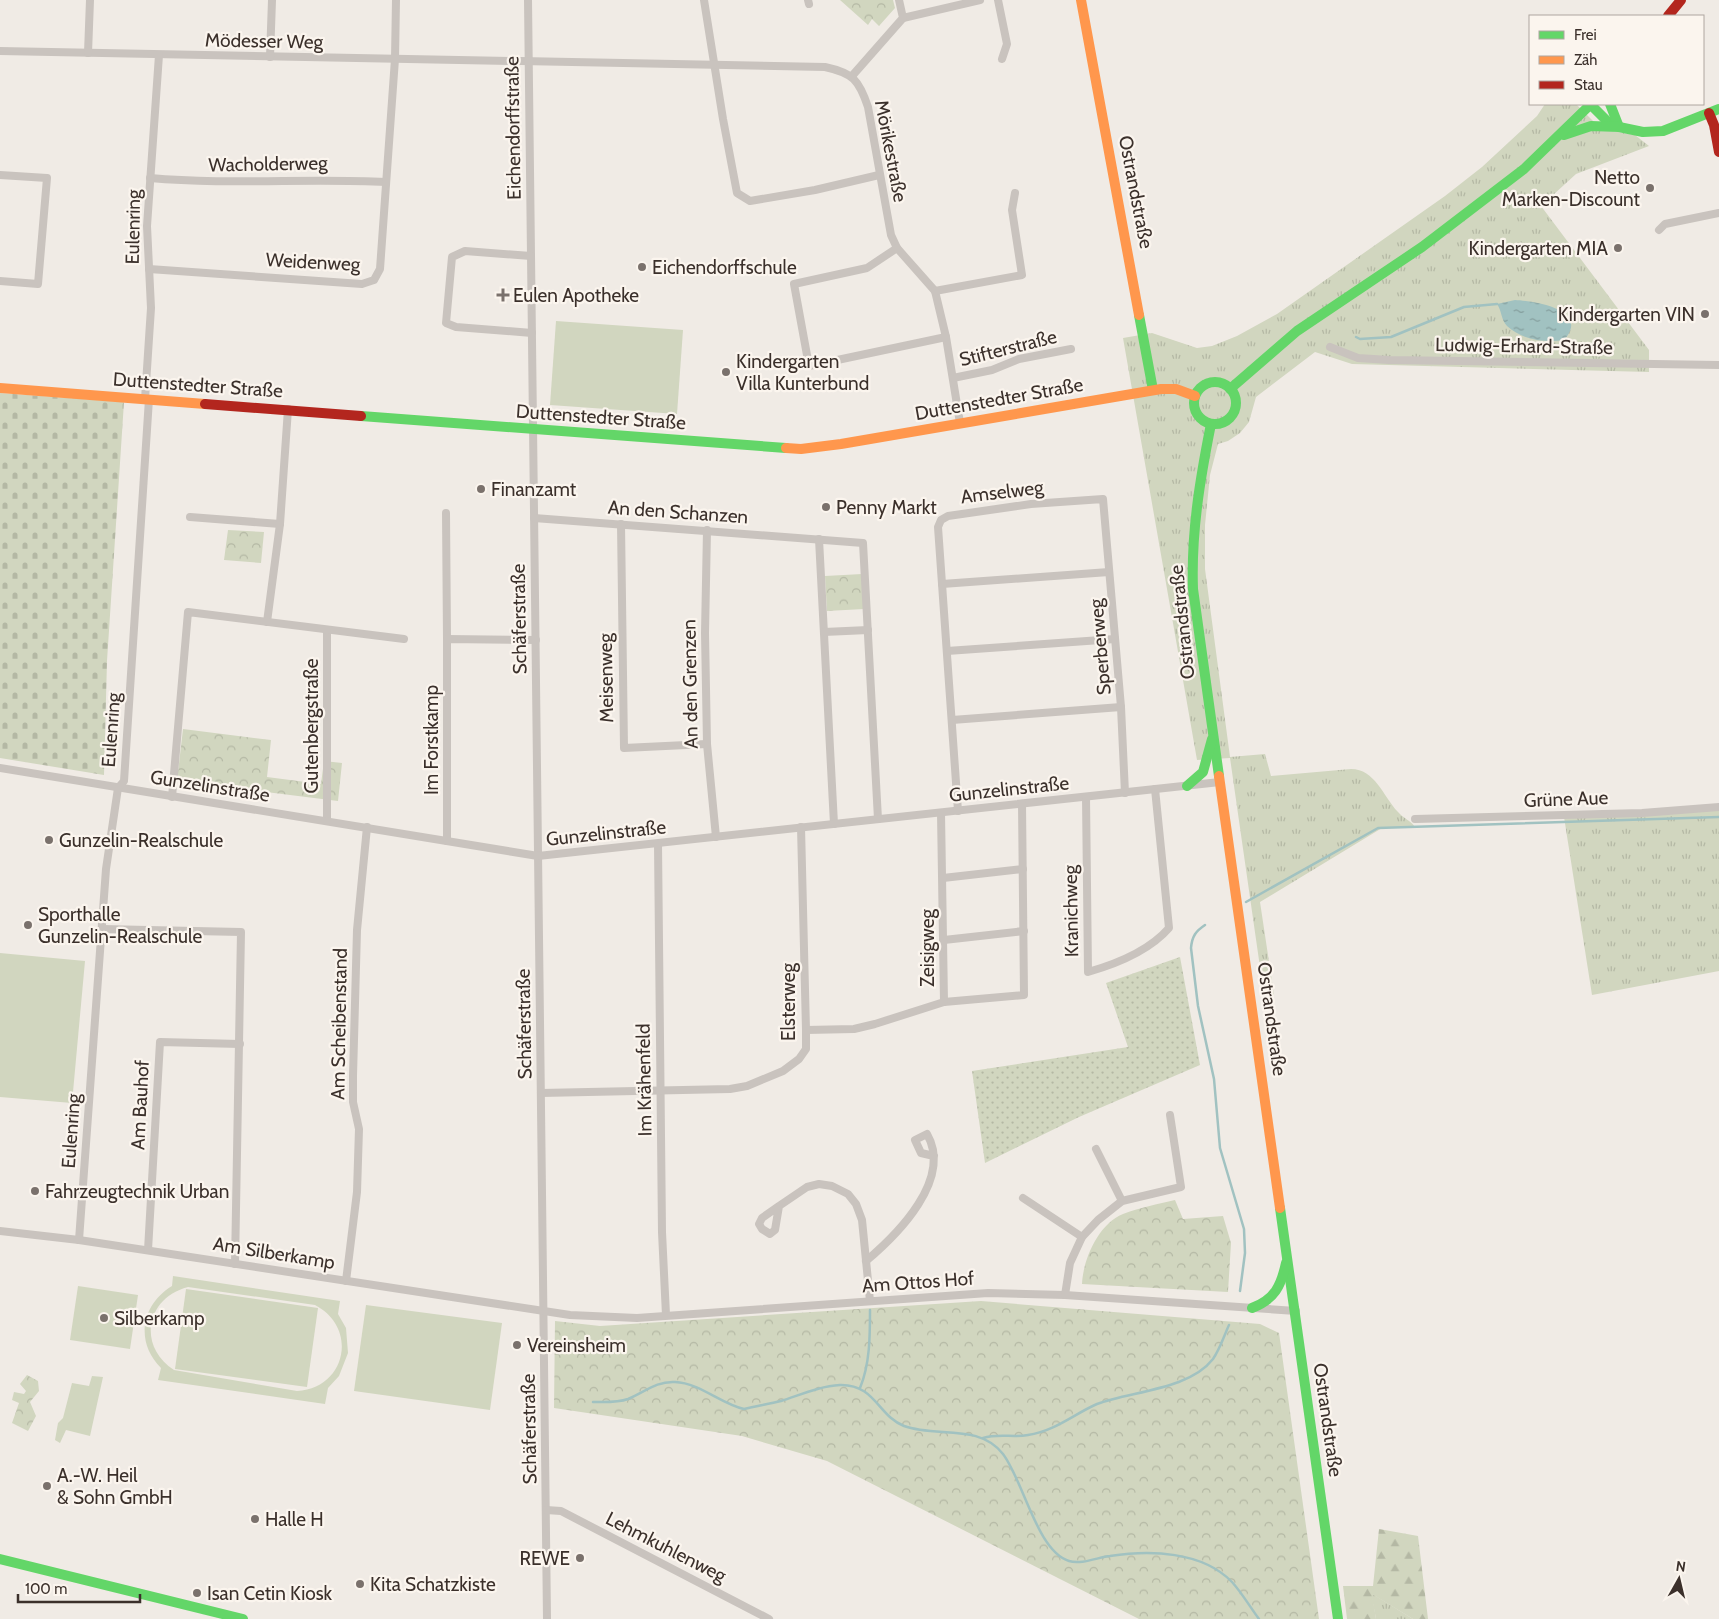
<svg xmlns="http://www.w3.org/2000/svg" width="1719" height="1619" font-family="Cabin,sans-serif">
  <defs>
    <pattern id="grass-tufts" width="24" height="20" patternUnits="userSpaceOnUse" patternTransform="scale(1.25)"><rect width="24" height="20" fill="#d1d6bf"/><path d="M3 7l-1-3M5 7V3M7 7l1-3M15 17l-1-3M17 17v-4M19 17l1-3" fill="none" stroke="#b4b8a4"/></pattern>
    <pattern id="forest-firs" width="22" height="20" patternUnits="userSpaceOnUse" patternTransform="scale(1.25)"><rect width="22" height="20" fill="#d1d6bf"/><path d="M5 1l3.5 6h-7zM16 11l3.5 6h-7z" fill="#b4b8a4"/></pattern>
    <pattern id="cemetery-stones" width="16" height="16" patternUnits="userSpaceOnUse" patternTransform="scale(1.25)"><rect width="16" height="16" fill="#d1d6bf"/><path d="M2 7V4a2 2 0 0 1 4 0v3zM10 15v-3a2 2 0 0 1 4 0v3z" fill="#b4b8a4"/></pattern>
    <pattern id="park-crowns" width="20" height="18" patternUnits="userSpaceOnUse" patternTransform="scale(1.25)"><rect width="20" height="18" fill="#d1d6bf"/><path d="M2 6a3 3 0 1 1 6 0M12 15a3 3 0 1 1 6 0" fill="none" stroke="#b4b8a4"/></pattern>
    <pattern id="garden-dots" width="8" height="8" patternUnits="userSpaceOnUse" patternTransform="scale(1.25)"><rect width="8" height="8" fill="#d1d6bf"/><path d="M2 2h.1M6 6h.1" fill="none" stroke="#b4b8a4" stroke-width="1.8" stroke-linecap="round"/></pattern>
    <pattern id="water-ripples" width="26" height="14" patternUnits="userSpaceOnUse" patternTransform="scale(1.25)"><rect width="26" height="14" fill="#a1c2c1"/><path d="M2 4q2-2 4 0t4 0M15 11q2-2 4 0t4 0" fill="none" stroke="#849e9d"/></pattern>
  </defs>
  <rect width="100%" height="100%" fill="#f0ebe5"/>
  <!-- grass -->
  <g fill="url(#grass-tufts)">
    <path d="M1545,104H1576L1601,129L1635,135L1649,146L1576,174L1541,206L1649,350V372L1352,364L1315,352L1256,397L1249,422L1240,433L1228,441L1218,444L1210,475L1205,525V569L1230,757L1265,754L1271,776L1351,769C1375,769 1383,796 1398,812C1403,818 1410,820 1415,827L1382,828L1260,902L1274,995L1266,1009L1230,758L1197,760L1123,338L1152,333L1197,348L1212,346L1237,336L1277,314L1445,196L1482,167L1537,116Z"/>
    <path d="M1719,810V971L1592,995L1564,817Z"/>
    <path d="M1371,1593L1413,1619H1376Z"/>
  </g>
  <!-- forest -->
  <path fill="url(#forest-firs)" d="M1379,1529L1418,1536L1428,1619H1413L1372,1594L1376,1619H1347L1343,1586H1373Z"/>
  <!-- cemetery -->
  <path fill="url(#cemetery-stones)" d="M0,393L124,402L107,661L104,775L0,758Z"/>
  <!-- park -->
  <g fill="url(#park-crowns)">
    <path d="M840,0H893L895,8L879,26L872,19L868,25Z"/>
    <path d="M228,530L264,532L261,563L224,560Z"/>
    <path d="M862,574L864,609L827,611L825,576Z"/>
    <path d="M183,729L271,740L267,777L321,784L324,761L342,763L338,801L177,781Z"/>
    <path d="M1175,1200L1183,1219L1223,1216L1231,1243L1228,1292L1082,1284C1083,1260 1098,1224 1123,1214C1139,1208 1158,1204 1175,1200Z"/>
    <path d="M981,1301L1260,1324L1279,1333L1319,1619H1139L827,1461L742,1436L554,1408L555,1321L600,1326Z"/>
    <path d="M27,1375L38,1381L39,1391L30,1402L36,1416L28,1431L12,1423L19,1403L12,1400L14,1392L24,1394L26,1391L20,1384Z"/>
  </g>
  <!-- garden -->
  <path fill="url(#garden-dots)" d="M1180,957L1200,1065L1079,1117L985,1163L972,1071L1128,1047L1106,983Z"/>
  <!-- pitch -->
  <g fill="#d1d6bf" fill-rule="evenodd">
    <path d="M556,321L683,330L677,414L550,405Z"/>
    <path d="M0,953L85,961L72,1103L0,1097Z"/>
    <path d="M173,1276L340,1301L338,1314L346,1328L348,1353L339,1376L328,1388L325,1404L158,1380L161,1368C135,1342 141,1305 172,1286ZM188,1287L315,1305C359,1328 346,1388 297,1391L174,1370C137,1346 146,1298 188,1287Z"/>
    <path d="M78,1286L138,1295L130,1349L70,1340Z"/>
    <path d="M186,1289L318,1308L307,1387L175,1369Z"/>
    <path d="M366,1305L502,1323L490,1410L354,1391Z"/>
    <path d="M92,1376L103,1377L90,1436L66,1430L60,1443L55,1440L58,1423L63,1418L72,1383L89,1386Z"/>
  </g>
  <!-- water -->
  <path fill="url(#water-ripples)" d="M1515,300C1535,301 1591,310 1564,340C1545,343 1522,340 1507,326C1501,320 1502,311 1497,304Z"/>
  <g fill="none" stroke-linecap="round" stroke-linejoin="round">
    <!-- stream -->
    <g stroke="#a1c2c1" stroke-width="2.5">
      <path d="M1356,337L1360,339L1391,337L1464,307L1497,304"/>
      <path d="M1246,902L1378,828L1719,817"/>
      <path d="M1205,925C1196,931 1192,936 1191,948L1198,1006L1214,1079L1220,1148L1244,1229L1245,1253L1240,1291"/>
      <path d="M860,1388C870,1364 870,1336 870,1310"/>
      <path d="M593,1402C605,1402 617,1403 628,1399C645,1392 656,1381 675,1382C700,1383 721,1404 744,1409C756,1406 769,1404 781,1401C800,1395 820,1386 840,1385C875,1384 878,1416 904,1426C937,1438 979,1423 1003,1454C1024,1482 1037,1551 1069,1561C1081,1565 1099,1557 1110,1556C1150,1550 1202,1551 1232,1582C1242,1593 1250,1607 1259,1619"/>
      <path d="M983,1438C999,1433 1013,1438 1028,1435C1055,1431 1074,1414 1097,1404C1131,1391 1189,1390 1213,1359C1220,1349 1224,1336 1229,1325"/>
    </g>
    <!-- street -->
    <g stroke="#c9c3be" stroke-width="8">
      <path d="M528,0L547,1619"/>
      <path d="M704,0L723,119L737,193L750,201L815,190L879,175"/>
      <path d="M808,0L809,4"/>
      <path d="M998,0L1007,44L1002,59"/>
      <path d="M903,18L980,0"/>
      <path d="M0,51L825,67C853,73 859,80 868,107L891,235L897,248L935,291L946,337L960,423"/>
      <path d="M88,53L90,0"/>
      <path d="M270,57L272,0"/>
      <path d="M852,76L903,18L899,0"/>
      <path d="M0,175L47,178L38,284L0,281"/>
      <path d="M150,178C229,185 308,178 386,182"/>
      <path d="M1659,230L1665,224L1719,213"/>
      <path d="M897,248L867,268L794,284L809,366L946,337"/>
      <path d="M531,256L465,251L452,257L446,323L456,327L532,333"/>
      <path d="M149,269L362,284L374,280L380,269L395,59L396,0"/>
      <path d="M935,291L1022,275L1012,210L1015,193"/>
      <path d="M1330,347L1358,358L1389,360L1719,365"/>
      <path d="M953,378L992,370L1019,359L1071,349"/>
      <path d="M145,399L151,308L147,226L159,55"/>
      <path d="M446,513L447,639"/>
      <path d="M190,517L280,524"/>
      <path d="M534,518L863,543L878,819"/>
      <path d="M621,524L624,748L707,744"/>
      <path d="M707,530L705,633L707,744L716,837"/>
      <path d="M819,539L834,824"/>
      <path d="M942,584L1109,572"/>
      <path d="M267,622L280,524L288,409"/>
      <path d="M327,630V821"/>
      <path d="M824,632L868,630"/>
      <path d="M947,651L1115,639"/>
      <path d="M952,720L1121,707"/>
      <path d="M0,768L538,856L1220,782"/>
      <path d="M172,797L188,612L404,639"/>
      <path d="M1086,797L1088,972C1116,964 1150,950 1169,928L1155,789"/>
      <path d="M958,811L938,527L941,520L948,516L1031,504L1103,499L1121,707L1125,793"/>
      <path d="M1415,819L1642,813L1719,807"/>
      <path d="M447,841V639L536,640"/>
      <path d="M658,844L662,1232L666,1315"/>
      <path d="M943,878L1023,869"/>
      <path d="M102,929L241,932L235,1264"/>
      <path d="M944,940L1024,931"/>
      <path d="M944,1002L1024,995L1022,804"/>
      <path d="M806,1030L854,1029L875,1024L944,1002L941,813"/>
      <path d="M541,1093L730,1089L747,1086L783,1071L799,1059L806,1049V1030L801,827"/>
      <path d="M1096,1149L1122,1201"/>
      <path d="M1023,1198L1082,1237"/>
      <path d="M779,1206L762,1218L759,1224L762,1229L770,1234L775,1230L779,1206L807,1187L819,1184L832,1186L848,1194L856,1204L862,1220L870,1301"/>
      <path d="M0,1231L79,1240L570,1315L637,1318L988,1293L1065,1295L1296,1311"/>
      <path d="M79,1240L106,869L118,788L124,781L149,399"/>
      <path d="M148,1250L160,1042L240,1044"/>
      <path d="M866,1261C898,1234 953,1179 927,1134L915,1140L921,1153L934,1156"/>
      <path d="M346,1281L357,1192L359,1129L353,1102V1076L357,930L367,827"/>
      <path d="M1065,1295L1070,1263L1082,1237L1098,1220L1122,1201L1181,1187L1170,1115"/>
      <path d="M546,1510L561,1511L769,1619"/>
    </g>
    <!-- fast -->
    <g stroke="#63d668" stroke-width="10">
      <path d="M1590,104L1607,121L1616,126"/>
      <path d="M1610,104L1619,127"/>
      <path d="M1564,135L1591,126L1619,127L1643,132L1663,131L1719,109"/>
      <path d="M1139,315L1153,390"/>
      <circle cx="1215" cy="403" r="21"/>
      <path d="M1230,389L1297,331L1422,247L1524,169L1591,104"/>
      <path d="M361,416L786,448"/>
      <path d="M1211,424C1200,479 1191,533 1193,589L1219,776"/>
      <path d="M1187,786L1203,772L1212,739"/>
      <path d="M1280,1208L1338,1619"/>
      <path d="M1252,1308C1275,1299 1281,1286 1286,1263"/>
      <path d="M0,1559L243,1619"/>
    </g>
    <!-- slow -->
    <g stroke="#ff974d" stroke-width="10">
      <path d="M1081,0L1139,315"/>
      <path d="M0,388L205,404"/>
      <path d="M786,448L801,449L841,444L1161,389H1176L1195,396"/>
      <path d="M1219,776L1280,1208"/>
    </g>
    <!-- jam -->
    <g stroke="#b3261e" stroke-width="10">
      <path d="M1668,16L1681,0"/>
      <path d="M1709,113L1714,125L1719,152"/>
      <path d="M205,404L361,416"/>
    </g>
  </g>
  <!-- markers -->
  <g fill="#7a716c" stroke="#fbf5ee" stroke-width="2">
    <circle cx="1650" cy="188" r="5"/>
    <circle cx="1618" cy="248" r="5"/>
    <circle cx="642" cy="267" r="5"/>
    <path d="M500.5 287.5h5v5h5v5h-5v5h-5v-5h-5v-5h5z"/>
    <circle cx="1705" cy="314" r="5"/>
    <circle cx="726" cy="372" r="5"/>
    <circle cx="481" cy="489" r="5"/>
    <circle cx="826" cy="507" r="5"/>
    <circle cx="49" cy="840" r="5"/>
    <circle cx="28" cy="925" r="5"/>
    <circle cx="35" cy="1191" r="5"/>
    <circle cx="104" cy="1318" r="5"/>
    <circle cx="517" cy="1345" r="5"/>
    <circle cx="47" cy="1486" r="5"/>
    <circle cx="255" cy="1519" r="5"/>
    <circle cx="580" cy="1558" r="5"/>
    <circle cx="360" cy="1584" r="5"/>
    <circle cx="197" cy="1593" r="5"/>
  </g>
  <g text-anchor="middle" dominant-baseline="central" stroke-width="4.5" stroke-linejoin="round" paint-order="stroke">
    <!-- street labels -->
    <g font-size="19" fill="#3b302b" stroke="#fbf5ee">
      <text transform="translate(264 41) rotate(1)">Mödesser Weg</text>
      <text transform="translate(513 128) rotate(-91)">Eichendorffstraße</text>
      <text transform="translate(891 151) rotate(79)">Mörikestraße</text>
      <text transform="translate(268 164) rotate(-1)">Wacholderweg</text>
      <text transform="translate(1136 192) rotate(79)">Ostrandstraße</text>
      <text transform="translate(133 227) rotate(-89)">Eulenring</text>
      <text transform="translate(313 262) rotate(3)">Weidenweg</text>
      <text transform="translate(1524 346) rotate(1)">Ludwig-Erhard-Straße</text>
      <text transform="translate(1008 348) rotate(-14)">Stifterstraße</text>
      <text transform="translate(198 385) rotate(4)">Duttenstedter Straße</text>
      <text transform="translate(999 399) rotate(-10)">Duttenstedter Straße</text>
      <text transform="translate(601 417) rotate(4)">Duttenstedter Straße</text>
      <text transform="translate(1002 492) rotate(-7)">Amselweg</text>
      <text transform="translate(678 512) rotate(4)">An den Schanzen</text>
      <text transform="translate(519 619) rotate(-91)">Schäferstraße</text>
      <text transform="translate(1182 622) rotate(-96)">Ostrandstraße</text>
      <text transform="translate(1100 647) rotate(-95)">Sperberweg</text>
      <text transform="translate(606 678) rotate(-91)">Meisenweg</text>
      <text transform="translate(690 684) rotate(-91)">An den Grenzen</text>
      <text transform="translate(311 726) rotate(-90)">Gutenbergstraße</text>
      <text transform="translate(111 730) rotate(-86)">Eulenring</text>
      <text transform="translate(431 740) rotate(-90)">Im Forstkamp</text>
      <text transform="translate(210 786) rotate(9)">Gunzelinstraße</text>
      <text transform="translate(1009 789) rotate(-6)">Gunzelinstraße</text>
      <text transform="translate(1566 799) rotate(-2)">Grüne Aue</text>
      <text transform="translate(606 833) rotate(-6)">Gunzelinstraße</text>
      <text transform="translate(1071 911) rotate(-91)">Kranichweg</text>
      <text transform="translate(927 948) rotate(-90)">Zeisigweg</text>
      <text transform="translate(788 1002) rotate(-90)">Elsterweg</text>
      <text transform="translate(1272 1019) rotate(82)">Ostrandstraße</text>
      <text transform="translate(339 1024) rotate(-89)">Am Scheibenstand</text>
      <text transform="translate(524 1024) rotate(-91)">Schäferstraße</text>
      <text transform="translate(644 1080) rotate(-91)">Im Krähenfeld</text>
      <text transform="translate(140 1105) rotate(-87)">Am Bauhof</text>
      <text transform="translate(71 1131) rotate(-86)">Eulenring</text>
      <text transform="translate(274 1253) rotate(9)">Am Silberkamp</text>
      <text transform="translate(918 1282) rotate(-4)">Am Ottos Hof</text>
      <text transform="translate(1328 1420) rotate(82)">Ostrandstraße</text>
      <text transform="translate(529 1429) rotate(-91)">Schäferstraße</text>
      <text transform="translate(666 1547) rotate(27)">Lehmkuhlenweg</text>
    </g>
    <!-- poi labels -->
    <g font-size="19" fill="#3b302b" stroke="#fbf5ee" text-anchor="start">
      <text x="1640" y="177" text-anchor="end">Netto<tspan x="1640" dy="22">Marken-Discount</tspan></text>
      <text x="1608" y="248" text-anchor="end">Kindergarten MIA</text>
      <text x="652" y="267">Eichendorffschule</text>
      <text x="513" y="295">Eulen Apotheke</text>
      <text x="1695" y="314" text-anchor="end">Kindergarten VIN</text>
      <text x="736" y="361">Kindergarten<tspan x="736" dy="22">Villa Kunterbund</tspan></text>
      <text x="491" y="489">Finanzamt</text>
      <text x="836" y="507">Penny Markt</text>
      <text x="59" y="840">Gunzelin-Realschule</text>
      <text x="38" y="914">Sporthalle<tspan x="38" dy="22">Gunzelin-Realschule</tspan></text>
      <text x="45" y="1191">Fahrzeugtechnik Urban</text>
      <text x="114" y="1318">Silberkamp</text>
      <text x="527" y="1345">Vereinsheim</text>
      <text x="57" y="1475">A.-W. Heil<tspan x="57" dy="22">&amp; Sohn GmbH</tspan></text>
      <text x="265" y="1519">Halle H</text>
      <text x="570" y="1558" text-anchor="end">REWE</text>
      <text x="370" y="1584">Kita Schatzkiste</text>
      <text x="207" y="1593">Isan Cetin Kiosk</text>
    </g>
  </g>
  <!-- legend -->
  <rect x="1529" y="15" width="175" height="90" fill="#fbf5ee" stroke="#aea6a0"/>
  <rect x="1539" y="31" width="25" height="8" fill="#63d668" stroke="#aea6a0"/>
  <text x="1574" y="40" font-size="15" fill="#3b302b">Frei</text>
  <rect x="1539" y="56" width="25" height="8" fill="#ff974d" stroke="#aea6a0"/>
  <text x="1574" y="65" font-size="15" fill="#3b302b">Zäh</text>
  <rect x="1539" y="81" width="25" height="8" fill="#b3261e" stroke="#aea6a0"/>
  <text x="1574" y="90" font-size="15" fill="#3b302b">Stau</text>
  <!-- north arrow -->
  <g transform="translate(1679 1579) rotate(8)" stroke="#fbf5ee" stroke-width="4" paint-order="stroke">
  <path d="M0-4L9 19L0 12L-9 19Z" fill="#3b302b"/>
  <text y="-8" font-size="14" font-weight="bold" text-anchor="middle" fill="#3b302b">N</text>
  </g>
  <!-- scale -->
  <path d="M18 1594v8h122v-8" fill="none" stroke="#3b302b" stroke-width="2.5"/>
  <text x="25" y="1594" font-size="15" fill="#3b302b" stroke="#fbf5ee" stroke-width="4" paint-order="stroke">100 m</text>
</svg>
